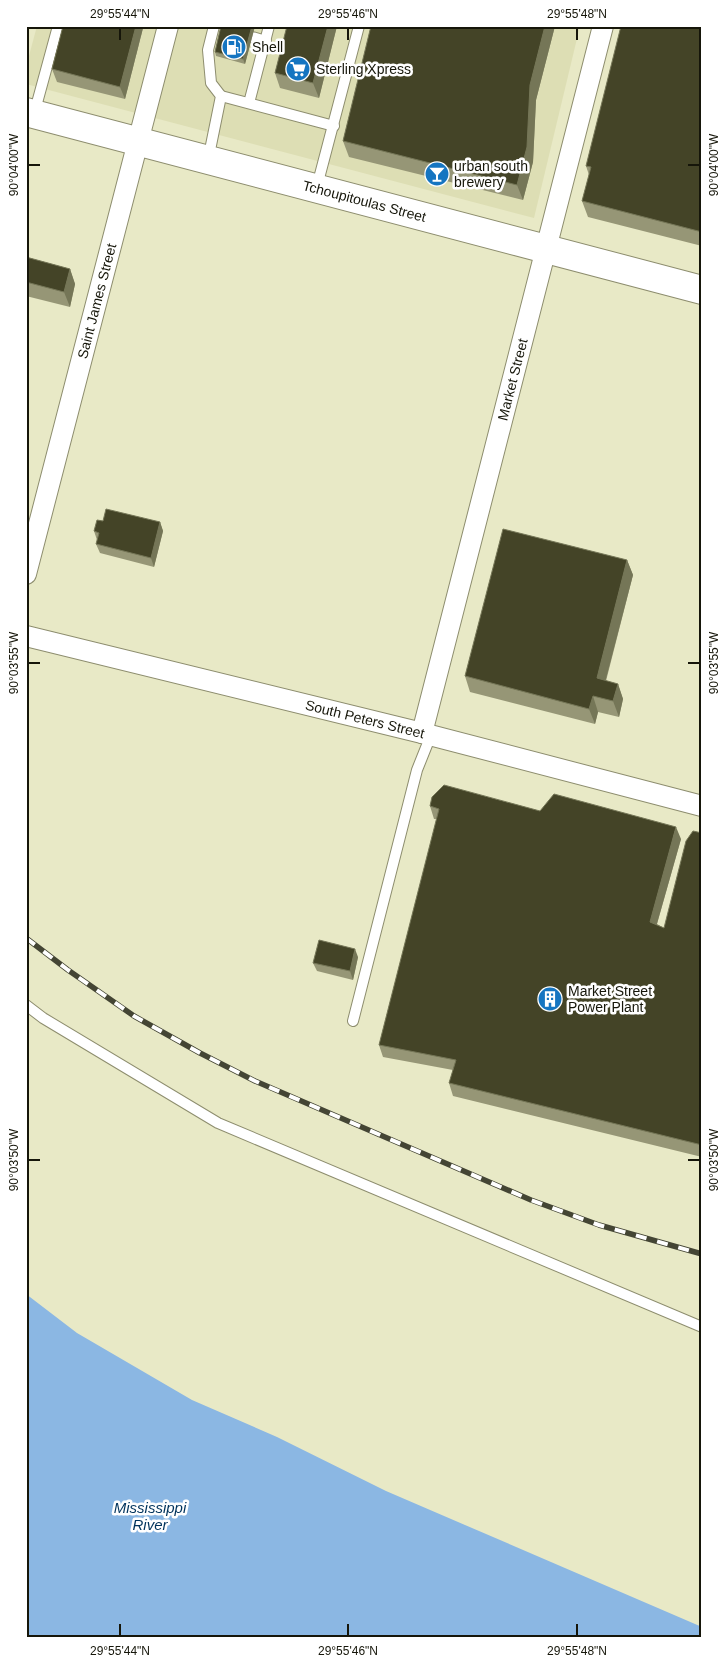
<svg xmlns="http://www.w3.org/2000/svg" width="728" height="1664" font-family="Helvetica,sans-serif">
  <rect width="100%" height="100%" fill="#e8e9c6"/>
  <!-- built -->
  <path fill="#dddeb4" d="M37,26H580L534,218L26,84V67Z"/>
  <!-- water -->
  <path fill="#8bb7e3" d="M26,1294L77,1333L192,1400L277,1437L386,1491L702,1627V1638H26Z"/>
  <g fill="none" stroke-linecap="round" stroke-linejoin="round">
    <defs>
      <g id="lane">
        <path d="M252,37L266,41"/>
        <path d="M221,96L334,126"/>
        <path d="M249,103L269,26"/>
        <path d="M34,114L58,26"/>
        <path d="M208,160L221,96L211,83L208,50L214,26"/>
        <path d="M317,186L359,26"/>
        <path d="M26,1005L43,1018L218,1123L702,1327"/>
        <path d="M353,1021L417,770L431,735"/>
      </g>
      <g id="street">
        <path id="s1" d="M26,574L168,26"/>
        <path id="s2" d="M26,636L422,733L702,806"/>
        <path id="s3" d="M422,733L603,26"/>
      </g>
      <g id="secondary">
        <path id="s4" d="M26,112L702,290"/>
      </g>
    </defs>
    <!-- lane casing -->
    <use href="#lane" stroke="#8d8d6e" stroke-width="12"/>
    <!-- street casing -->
    <use href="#street" stroke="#8d8d6e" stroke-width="22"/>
    <!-- secondary casing -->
    <use href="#secondary" stroke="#8d8d6e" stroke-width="30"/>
    <!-- lane -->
    <use href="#lane" stroke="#fff" stroke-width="10"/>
    <!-- street -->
    <use href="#street" stroke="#fff" stroke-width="20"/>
    <!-- secondary -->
    <use href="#secondary" stroke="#fff" stroke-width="28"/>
    <defs>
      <path id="rail" d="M26,938L68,970L134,1016L200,1053L255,1081L531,1200L599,1225L702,1254"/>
    </defs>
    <!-- rail casing -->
    <use href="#rail" stroke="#444534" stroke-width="5.5"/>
    <!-- rail -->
    <use href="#rail" stroke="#fff" stroke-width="4" stroke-dasharray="11" stroke-linecap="butt"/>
  </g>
  <!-- wall -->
  <g fill="#969676">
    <path d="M63,26H142L143,28L125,99L57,82L52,69Z"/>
    <path d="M221,26H255L245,64L216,56L215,52Z"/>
    <path d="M287,26H337L319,98L280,88L275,73Z"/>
    <path d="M371,26H555L536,100L533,162L523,200L349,157L343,141Z"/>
    <path d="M702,26V246L588,217L582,201L589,175L586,166Z"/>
    <path d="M26,257L70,269L75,284L70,307L26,296Z"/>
    <path d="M103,521L160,522L163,531L154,567L100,553L96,544L98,540H97L94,531Z"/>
    <path d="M627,560L633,575L606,681L618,684L623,699L619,717L598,712L595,724L470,692L465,676Z"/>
    <path d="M430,806L540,811L681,839L657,924L664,928L702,833V1157L453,1096L449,1083L453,1070L383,1057L379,1045L437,819H434Z"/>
    <path d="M358,957L353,980L317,971L313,963Z"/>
  </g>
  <!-- shaded-wall -->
  <g fill="#757657">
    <path d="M26,26H29L26,35Z"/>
    <path d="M136,26H142L143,28L125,99L120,87Z"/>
    <path d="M252,26H255L245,64L243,59Z"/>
    <path d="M328,26H337L319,98L313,83Z"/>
    <path d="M545,26H555L536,100L533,162L523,200L517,185L530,85Z"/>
    <path d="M70,269L75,284L70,307L64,292Z"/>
    <path d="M160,522L163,531L154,567L151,558Z"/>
    <path d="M627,560L633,575L602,694L597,678Z"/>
    <path d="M618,684L623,699L619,717L613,701Z"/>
    <path d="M593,696L598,712L595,724L589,709Z"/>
    <path d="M676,827L681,839L654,934L650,922Z"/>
    <path d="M355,949L358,957L353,980L350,971Z"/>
  </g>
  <!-- building -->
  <g fill="#444427" stroke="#757657">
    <path d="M63,26H136L120,87L52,69Z"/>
    <path d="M221,26H252L243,59L215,52Z"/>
    <path d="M287,26H328L313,83L275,73Z"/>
    <path d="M371,26H545L530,85L527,147L517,185L343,141Z"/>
    <path d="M621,26H702V232L582,201L591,167L586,166Z"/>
    <path d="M26,257L70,269L64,292L26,282Z"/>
    <path d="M106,509L160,522L151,558L96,544L99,533L94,531L97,520L103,521Z"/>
    <path d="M503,529L627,560L597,678L618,684L613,701L593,696L589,709L465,676Z"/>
    <path d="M444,785L540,811L554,794L676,827L650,922L664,928L686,841L693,831L702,833V1145L449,1083L456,1060L379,1045L439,809L430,806L432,797Z"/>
    <path d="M319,940L355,949L350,971L313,963Z"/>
  </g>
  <!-- ticks -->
  <path fill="none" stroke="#16160a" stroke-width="2" d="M120,28V40M348,28V40M577,28V40M28,165H40M688,165H700M28,663H40M688,663H700M28,1160H40M688,1160H700M120,1624V1636M348,1624V1636M577,1624V1636"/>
  <!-- icons -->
  <defs>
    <symbol id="fuel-disc" viewBox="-11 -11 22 22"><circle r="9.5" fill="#1575c1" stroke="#fff"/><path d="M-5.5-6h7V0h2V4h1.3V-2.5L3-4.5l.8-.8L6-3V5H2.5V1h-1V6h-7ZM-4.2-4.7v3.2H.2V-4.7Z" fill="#fff"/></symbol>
    <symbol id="supermarket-disc" viewBox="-11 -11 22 22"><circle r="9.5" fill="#1575c1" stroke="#fff"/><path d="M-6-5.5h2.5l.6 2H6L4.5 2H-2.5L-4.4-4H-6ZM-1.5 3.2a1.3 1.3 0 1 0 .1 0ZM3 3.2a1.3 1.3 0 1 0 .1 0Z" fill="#fff"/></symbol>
    <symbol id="bar-disc" viewBox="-11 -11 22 22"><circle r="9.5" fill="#1575c1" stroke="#fff"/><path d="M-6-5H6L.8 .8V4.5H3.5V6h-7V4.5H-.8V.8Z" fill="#fff"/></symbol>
    <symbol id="building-disc" viewBox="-11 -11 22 22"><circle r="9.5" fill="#1575c1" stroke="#fff"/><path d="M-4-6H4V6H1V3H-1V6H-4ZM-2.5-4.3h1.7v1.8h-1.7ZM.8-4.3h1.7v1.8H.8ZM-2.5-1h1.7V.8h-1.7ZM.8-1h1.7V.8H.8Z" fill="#fff"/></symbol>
  </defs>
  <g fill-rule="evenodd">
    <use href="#fuel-disc" x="220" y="33" width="28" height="28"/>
    <use href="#supermarket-disc" x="284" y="55" width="28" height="28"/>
    <use href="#bar-disc" x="423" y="160" width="28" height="28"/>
    <use href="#building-disc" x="536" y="985" width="28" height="28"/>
  </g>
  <g text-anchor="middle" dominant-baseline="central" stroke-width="5" stroke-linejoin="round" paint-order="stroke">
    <!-- poi labels -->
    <g font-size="14" fill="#16160a" stroke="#fff" text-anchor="start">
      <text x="252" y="47">Shell</text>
      <text x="316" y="69">Sterling Xpress</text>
      <text x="454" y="166">urban south<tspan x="454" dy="16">brewery</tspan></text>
      <text x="568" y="991">Market Street<tspan x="568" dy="16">Power Plant</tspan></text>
    </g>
    <!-- street labels -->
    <g font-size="14" fill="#16160a" stroke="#fff">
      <text stroke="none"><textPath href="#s4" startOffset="350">Tchoupitoulas Street</textPath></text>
      <text stroke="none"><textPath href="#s1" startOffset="282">Saint James Street</textPath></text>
      <text stroke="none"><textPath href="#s3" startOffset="365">Market Street</textPath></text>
      <text stroke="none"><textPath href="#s2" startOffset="349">South Peters Street</textPath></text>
    </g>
    <!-- water labels -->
    <g font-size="15" font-style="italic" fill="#00335c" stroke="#fff">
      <text x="150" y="1507">Mississippi<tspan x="150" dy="17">River</tspan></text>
    </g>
  </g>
  <!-- border -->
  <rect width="728" height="1664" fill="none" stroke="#ffffff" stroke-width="55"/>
  <rect x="28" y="28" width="672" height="1608" fill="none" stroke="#16160a" stroke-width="2"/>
  <g font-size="12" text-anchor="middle" fill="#16160a">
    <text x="120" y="18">29°55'44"N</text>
    <text x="348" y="18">29°55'46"N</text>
    <text x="577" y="18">29°55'48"N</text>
    <text transform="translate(14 165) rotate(-90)" y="4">90°04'00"W</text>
    <text transform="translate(714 165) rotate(-90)" y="4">90°04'00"W</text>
    <text transform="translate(714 663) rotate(-90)" y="4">90°03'55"W</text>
    <text transform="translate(14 663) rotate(-90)" y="4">90°03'55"W</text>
    <text transform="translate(714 1160) rotate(-90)" y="4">90°03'50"W</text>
    <text transform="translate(14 1160) rotate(-90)" y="4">90°03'50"W</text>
    <text x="120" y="1655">29°55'44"N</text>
    <text x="348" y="1655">29°55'46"N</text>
    <text x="577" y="1655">29°55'48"N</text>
  </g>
</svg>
